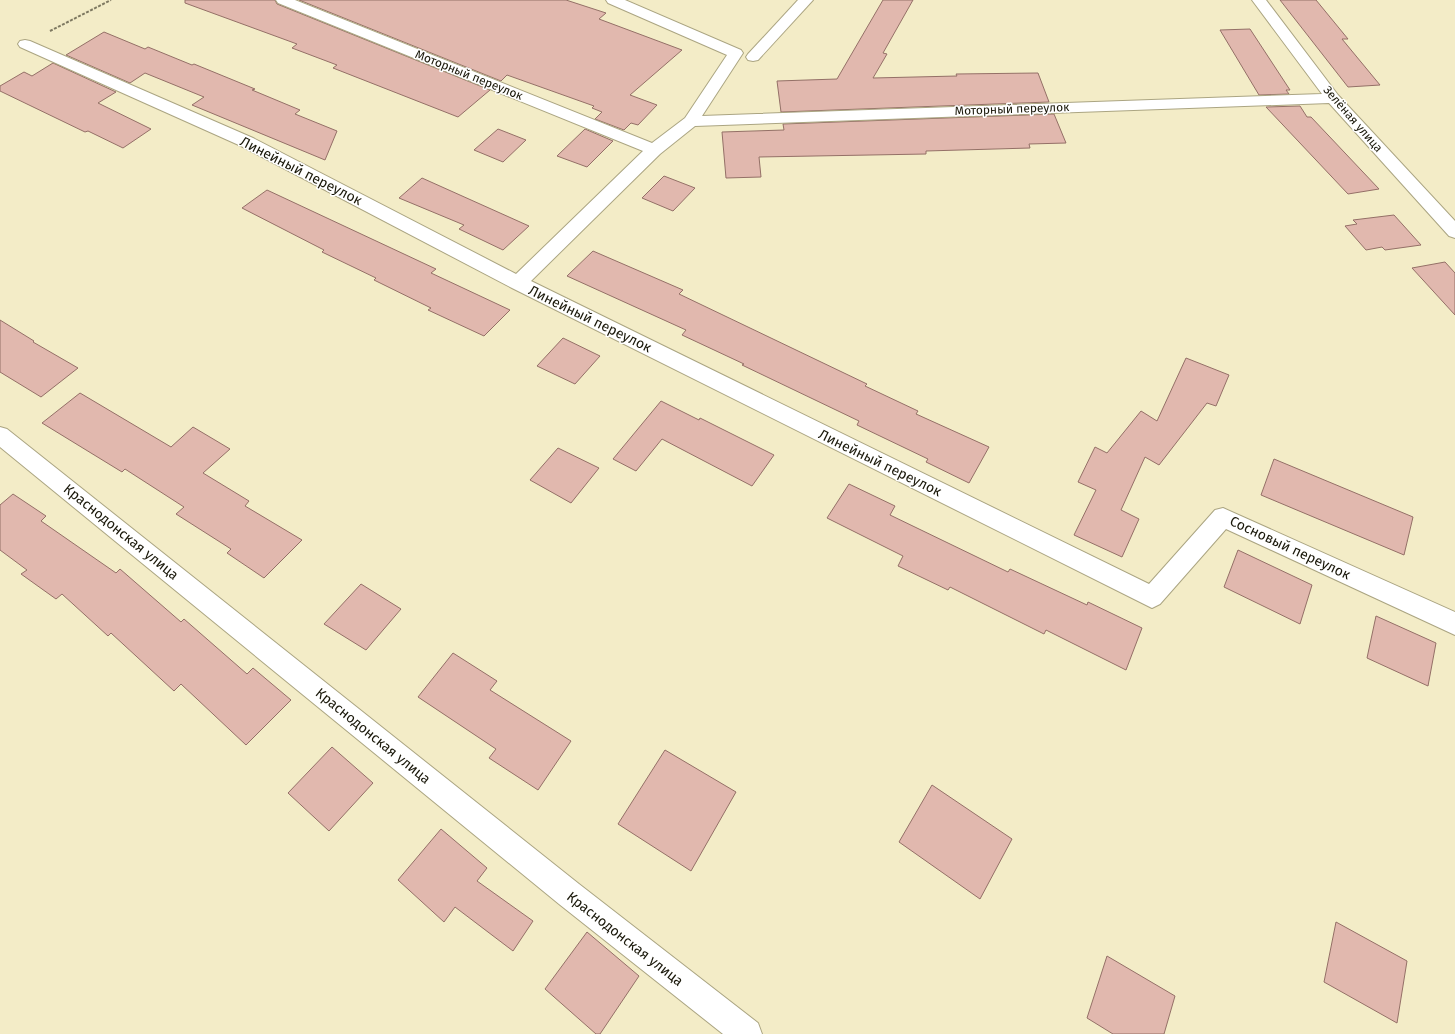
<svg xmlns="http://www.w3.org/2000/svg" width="1455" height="1034" font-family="'Fira Sans',sans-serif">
  <rect width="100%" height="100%" fill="#f3ecc7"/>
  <!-- building -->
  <g fill="#e1b8ae" stroke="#947067">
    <path d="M185,0H275L277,4L490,90L458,117L333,68L337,65L292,48L297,44L185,3Z"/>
    <path d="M299,0H566L606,13L599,19L682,50L630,95L657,105L638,125L631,123L624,130L595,119L602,112L592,108L594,106L507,75L501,81Z"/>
    <path d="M883,0H913L883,53L887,54L873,78L957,76L956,74L1038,73L1049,102L781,112L777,81L837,79Z"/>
    <path d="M1280,0H1316L1348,39H1342L1380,85L1348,87Z"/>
    <path d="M1250,29L1290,90H1286L1289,94L1259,95L1220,30Z"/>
    <path d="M104,32L145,49L148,47L192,65L194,64L255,89L252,90L300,110L295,114L337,131L325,160L192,105L204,97L145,73L130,83L66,55Z"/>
    <path d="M53,63L116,92L98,103L151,129L123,148L88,131L85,132L0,91V86L24,72L32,76Z"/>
    <path d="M1300,106L1307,117H1311L1379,189L1348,194L1266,107Z"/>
    <path d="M1054,114L1066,143L1029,144L1030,148L926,151V154L759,157L761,177L726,178L722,132L784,130L783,124Z"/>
    <path d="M498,129L526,140L503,162L474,150Z"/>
    <path d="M585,129L613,141L587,167L557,156Z"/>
    <path d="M664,176L695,188L673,211L642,198Z"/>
    <path d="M422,178L529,226L503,250L459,229L464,225L399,198Z"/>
    <path d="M267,190L436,269L431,273L510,310L484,336L428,310L431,308L374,280L376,278L322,252L324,250L242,208Z"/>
    <path d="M1394,215L1421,245L1385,250L1382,247L1366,250L1345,226L1357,224L1353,220Z"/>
    <path d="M593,251L683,290L679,294L867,384L865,386L918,411L916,414L989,447L969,483L926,462L928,459L857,425L859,421L742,365L744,364L682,335L686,330L567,276Z"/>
    <path d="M1445,262L1455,273V315L1412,268Z"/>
    <path d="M0,320L34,341L33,342L78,368L41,397L0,372Z"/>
    <path d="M563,338L600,356L575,384L537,366Z"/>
    <path d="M1186,358L1229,375L1216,406L1207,403L1159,465L1145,457L1121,510L1139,519L1122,557L1074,535L1096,490L1078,482L1095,447L1107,453L1141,411L1157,421Z"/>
    <path d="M80,393L171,447L193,427L230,449L203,473L249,501L245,506L302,540L264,578L227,553L231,549L176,514L184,507L125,469L122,472L42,423Z"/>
    <path d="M661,401L699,420L700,418L774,455L752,486L662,439L636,471L613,459Z"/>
    <path d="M558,448L599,468L571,503L530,480Z"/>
    <path d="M1274,459L1413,517L1404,555L1261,495Z"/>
    <path d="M849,484L895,506L890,515L1008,572L1010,569L1087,605L1088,602L1142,628L1126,670L1046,630L1044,634L950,587L948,590L898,566L903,556L827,518Z"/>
    <path d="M13,494L46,516L41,521L116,573L120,569L181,622L184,619L247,674L253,668L291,700L246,745L181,684L174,691L111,633L108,636L62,594L56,599L21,574L27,570L0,550V505Z"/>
    <path d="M1238,550L1312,585L1300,624L1224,587Z"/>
    <path d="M361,584L401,609L366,650L324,624Z"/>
    <path d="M1376,616L1436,643L1428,686L1367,658Z"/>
    <path d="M453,653L497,681L490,690L571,741L538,790L489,758L496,749L418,697Z"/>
    <path d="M332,747L373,783L329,831L288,793Z"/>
    <path d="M665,750L736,792L691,871L618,824Z"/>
    <path d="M932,785L1012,839L980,899L899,842Z"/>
    <path d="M441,829L487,868L477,881L533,921L513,951L455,907L444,922L398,880Z"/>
    <path d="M1336,922L1407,961L1397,1023L1324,982Z"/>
    <path d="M587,932L639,976L600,1034H596L545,989Z"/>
    <path d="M1107,956L1175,996L1164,1034H1113L1087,1018Z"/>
  </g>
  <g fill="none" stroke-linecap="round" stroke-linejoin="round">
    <defs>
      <g id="minor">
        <path d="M276,0H295L652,143L685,118L727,55L608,3L606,0H625L741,50L743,53L702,116L1322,94L1252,0H1266L1338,95L1455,221V238L1449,236L1329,103L695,126L660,154L531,281L1149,584L1215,510L1223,508L1455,612V635L1226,529L1160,604L1152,608L512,288L241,146L20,47L18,44L20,41L25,40L30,41L253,138L516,274L643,151L278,3Z"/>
        <path d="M798,0H813L758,60L753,61L748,60L746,57L748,54Z"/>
        <path d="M0,427L7,429L579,884L758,1023L762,1034H723L559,904L0,447Z"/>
      </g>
    </defs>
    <!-- minor casing -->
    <use href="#minor" stroke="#aba582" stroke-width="2"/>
    <!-- path -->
    <path stroke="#7e7961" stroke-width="2" stroke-dasharray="3 1.5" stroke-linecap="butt" d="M50,31L111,0"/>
    <!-- minor -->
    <use href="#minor" fill="#fff" fill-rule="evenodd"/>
  </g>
  <g text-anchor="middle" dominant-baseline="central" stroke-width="3" stroke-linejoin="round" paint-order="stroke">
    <!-- far-street labels -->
    <g font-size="12" fill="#191709" stroke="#fff">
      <text transform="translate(469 75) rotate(22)">Моторный переулок</text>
      <text transform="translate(1012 109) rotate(-2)">Моторный переулок</text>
      <text transform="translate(1353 119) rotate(49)">Зелёная улица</text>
    </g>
    <!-- street labels -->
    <g font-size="14" fill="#191709" stroke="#fff">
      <text transform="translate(301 171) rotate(27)">Линейный переулок</text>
      <text transform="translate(590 319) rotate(26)">Линейный переулок</text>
      <text transform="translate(880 463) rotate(26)">Линейный переулок</text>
      <text transform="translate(121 532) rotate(39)">Краснодонская улица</text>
      <text transform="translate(1290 548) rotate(25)">Сосновый переулок</text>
      <text transform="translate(373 736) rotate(39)">Краснодонская улица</text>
      <text transform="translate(625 939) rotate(38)">Краснодонская улица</text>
    </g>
  </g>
</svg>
